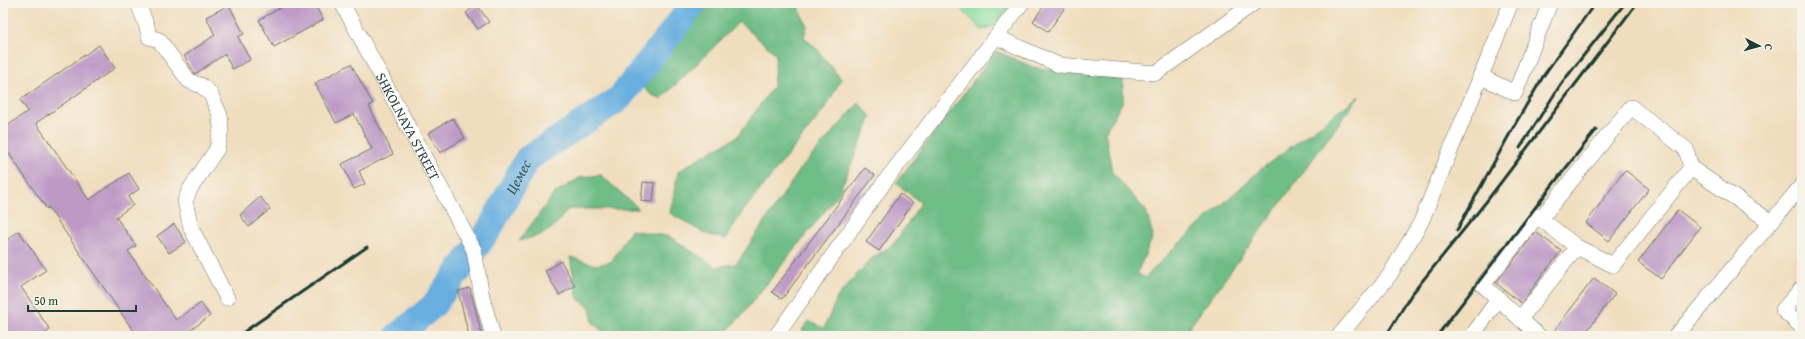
<svg xmlns="http://www.w3.org/2000/svg" width="1805" height="339" font-family="'Gentium Book Plus',serif">
  <rect width="100%" height="100%" fill="#f7f3e8"/>
  <filter id="ink" filterUnits="userSpaceOnUse"><feTurbulence type="fractalNoise" baseFrequency=".025" numOctaves="2"/><feDisplacementMap in="SourceGraphic" scale="8" xChannelSelector="R" yChannelSelector="G"/><feConvolveMatrix kernelMatrix="1 2 1 2 8 2 1 2 1" color-interpolation-filters="sRGB"/></filter>
  <filter id="wash" filterUnits="userSpaceOnUse"><feTurbulence type="fractalNoise" baseFrequency=".012" numOctaves="4" result="noise"/><feDisplacementMap in="SourceGraphic" scale="16" xChannelSelector="R" yChannelSelector="G"/><feGaussianBlur stdDeviation="0.9" result="paint"/><feColorMatrix in="noise" values="0 0 0 0 0 0 0 0 0 0 0 0 0 0 0 0 0 1.4 0 .05"/><feComposite in="paint" operator="in"/></filter>
  <g filter="url(#wash)">
    <rect width="100%" height="100%" fill="#f0ddbd"/>
    <!-- green -->
    <path fill="#88dd9f" stroke="#548d6a" d="M955,3H1013L994,26L982,30Z"/>
    <!-- forest -->
    <g fill="#6ebc86" stroke="#467c5d">
      <path d="M703,3H789L798,7L807,26L804,37L817,49L841,79L827,106L741,214L726,239L706,234L670,213L678,172L697,159L737,137L773,87L776,54L739,22L661,99L650,94L638,81Z"/>
      <path d="M996,51L1033,67L1123,80V101L1105,132L1112,172L1146,211L1153,236L1137,273L1145,278L1172,250L1260,170L1359,96L1183,336H808L802,330L808,321L824,328L838,296L871,259L894,244L921,203L896,183Z"/>
      <path d="M859,103L871,117L854,158L837,196L741,316L722,336H657L652,334L609,336L593,323L590,307L578,299L570,257L596,265L611,262L631,230L670,237L716,267L736,264L802,167Z"/>
      <path d="M601,175L639,209H568C551,232 547,234 519,241L554,194L581,177Z"/>
    </g>
    <g fill="none" stroke-linecap="round" stroke-linejoin="round">
      <!-- river -->
      <path stroke="#68afdf" stroke-width="26" id="s1" d="M397,336L433,306L489,230L527,159L619,99L694,3"/>
    </g>
    <g id="blocks">
      <!-- building -->
      <g fill="#bd9ac6">
        <path d="M289,3H314L323,20L274,47L259,20Z"/>
        <path d="M1046,3H1068L1048,32L1033,21Z"/>
        <path d="M229,5L244,34L238,37L250,60L232,69L225,54L195,74L184,56L215,35L206,17Z"/>
        <path d="M477,5L489,22L478,29L466,13Z"/>
        <path d="M99,45L115,68L36,123L89,200L129,173L139,189L128,197L133,205L116,217L136,246L128,251L176,320L201,303L210,316L182,336H137L48,207L47,209L3,145V129L28,111L20,100Z"/>
        <path d="M351,64L373,104L369,106L393,154L359,171L365,184L354,189L342,164L372,149L354,114L336,123L315,83Z"/>
        <path d="M453,118L465,138L440,153L428,133Z"/>
        <path d="M865,168L875,175L782,299L772,292Z"/>
        <path d="M1625,170L1649,189L1609,241L1586,223Z"/>
        <path d="M643,182L655,183L653,202L641,201Z"/>
        <path d="M900,194L913,203L879,251L866,242Z"/>
        <path d="M260,197L270,209L249,227L240,215Z"/>
        <path d="M1678,210L1700,227L1661,279L1638,262Z"/>
        <path d="M174,224L186,242L169,253L157,236Z"/>
        <path d="M19,231L46,270L21,287L50,330L41,336H3V243Z"/>
        <path d="M1536,232L1561,251L1521,303L1496,283Z"/>
        <path d="M561,261L575,286L559,295L545,271Z"/>
        <path d="M1594,278L1615,294L1583,336H1561L1554,331Z"/>
        <path d="M470,288L482,336H469L458,291Z"/>
      </g>
    </g>
  </g>
  <g filter="url(#ink)">
    <use href="#blocks" fill-opacity="0" stroke="#687564" stroke-width="1"/>
    <g fill="none" stroke-linecap="round" stroke-linejoin="round">
      <defs>
        <g id="minor">
          <path d="M138,3L147,27L149,37L159,40L189,81L202,86L210,93L220,115L221,129L217,149L190,189L185,201L191,228L227,298"/>
          <path id="s2" d="M342,3L474,250L482,297L493,336"/>
          <path d="M996,37L1059,65L1156,73L1254,3"/>
          <path d="M1480,76L1515,93L1550,3"/>
          <path d="M1541,218L1631,107L1686,149L1691,168L1771,222"/>
          <path d="M1802,288L1783,310L1802,327"/>
          <path d="M1520,319L1577,247"/>
          <path d="M776,336L886,180L1022,3"/>
          <path d="M1339,336L1389,276L1421,222L1511,3"/>
          <path d="M1472,336L1499,298"/>
          <path d="M1539,336L1483,285L1537,216L1577,247L1613,265L1691,168"/>
          <path d="M1676,336L1802,185"/>
        </g>
      </defs>
      <!-- minor casing -->
      <use href="#minor" stroke="#687564" stroke-width="16"/>
      <!-- minor -->
      <use href="#minor" stroke="#fff" stroke-width="15"/>
      <!-- rail -->
      <g stroke="#1f3d34" stroke-width="3">
        <path d="M1520,148L1561,84L1625,3"/>
        <path d="M1457,230L1514,126L1544,75L1595,3"/>
        <path d="M238,336L367,247"/>
        <path d="M1386,336L1411,295L1486,202L1637,3"/>
        <path d="M1437,336L1554,183L1596,130"/>
      </g>
    </g>
  </g>
  <g text-anchor="middle" dominant-baseline="central" stroke-width="4" stroke-linejoin="round" paint-order="stroke">
    <!-- street labels -->
    <g font-size="14" fill="#1f3d34" stroke="#f7f3e8">
      <text stroke="none"><textPath href="#s2" startOffset="140">SHKOLNAYA STREET</textPath></text>
    </g>
    <!-- water labels -->
    <g font-size="15" font-style="italic" fill="#315a5f" stroke="#f7f3e8">
      <text stroke="none"><textPath href="#s1" startOffset="202">Цемес</textPath></text>
    </g>
  </g>
  <!-- margin -->
  <rect width="1805" height="339" fill="none" stroke="#f7f3e8" stroke-width="16"/>
  <!-- north arrow -->
  <g transform="translate(1759 46) rotate(96)" stroke="#f7f3e8" stroke-width="3" paint-order="stroke">
  <path d="M0-3L7 15L0 10L-7 15Z" fill="#1f3d34"/>
  <text y="-6" font-size="11" font-weight="bold" text-anchor="middle" fill="#1f3d34">С</text>
  </g>
  <!-- scale -->
  <path d="M28 305v6h108v-6" fill="none" stroke="#1f3d34" stroke-width="2"/>
  <text x="34" y="305" font-size="12" fill="#1f3d34" stroke="#f7f3e8" stroke-width="3" paint-order="stroke">50 m</text>
</svg>
